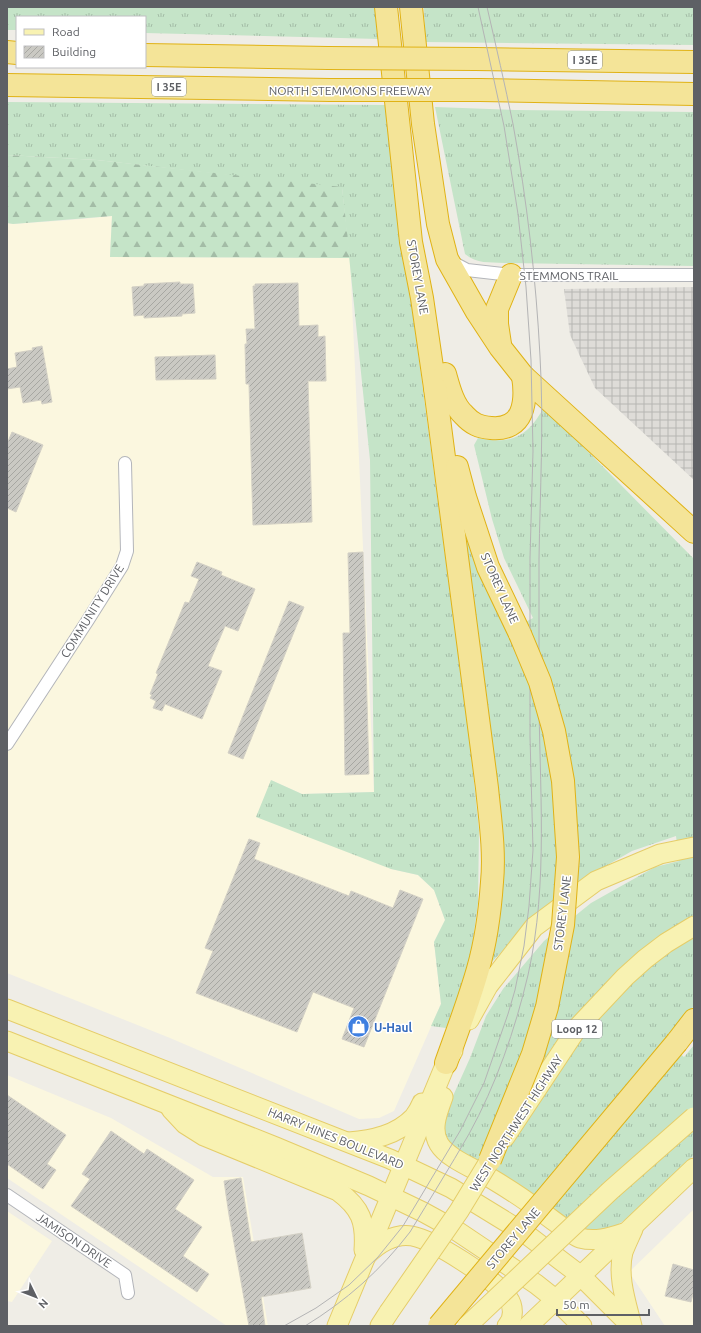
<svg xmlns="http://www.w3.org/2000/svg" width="701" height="1333" font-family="Ubuntu,sans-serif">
  <defs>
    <pattern id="industrial-grid" width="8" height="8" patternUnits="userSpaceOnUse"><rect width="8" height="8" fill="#dedcd8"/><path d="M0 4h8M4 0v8" fill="none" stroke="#b7b6b3"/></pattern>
    <pattern id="grass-tufts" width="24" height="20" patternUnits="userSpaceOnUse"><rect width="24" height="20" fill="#c5e4c8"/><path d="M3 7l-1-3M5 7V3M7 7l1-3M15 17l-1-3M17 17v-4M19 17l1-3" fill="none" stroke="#a3bca6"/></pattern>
    <pattern id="forest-firs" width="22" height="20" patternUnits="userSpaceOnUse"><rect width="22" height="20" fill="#c5e4c8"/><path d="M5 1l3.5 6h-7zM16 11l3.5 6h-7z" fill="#a3bca6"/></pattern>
    <pattern id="building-hatch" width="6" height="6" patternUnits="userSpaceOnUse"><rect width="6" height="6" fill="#cac9c3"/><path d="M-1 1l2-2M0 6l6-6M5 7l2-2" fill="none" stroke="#a7a7a2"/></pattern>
  </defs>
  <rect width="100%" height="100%" fill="#efede6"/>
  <!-- commercial -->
  <g fill="#fbf7df">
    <path d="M112,216L110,257L350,258L374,792L302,794L271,780L391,869L418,875L434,890L445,920L434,942L441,1004L394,1111L379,1118L359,1119L170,1038L7,973V223L13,224L71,220Z"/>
    <path d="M7,1075L111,1118L213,1177H243L268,1326H227L7,1178Z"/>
    <path d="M694,1209V1326H665L629,1272Z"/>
    <path d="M7,1211L52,1241L12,1302L7,1301Z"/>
  </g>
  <!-- industrial -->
  <path fill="url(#industrial-grid)" d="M694,287V480L595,388L570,335L564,289Z"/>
  <!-- grass -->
  <g fill="url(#grass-tufts)">
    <path d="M7,7H376L379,39L145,33V17H17V30H7Z"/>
    <path d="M424,7H694V45L425,42Z"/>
    <path d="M7,102L385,105L470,742L479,830L478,903L470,962L461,995L446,1028L431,1026L441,1004L434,942L445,920L434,890L418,875L391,869L256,817L271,780L302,794L374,792L370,460L342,188L97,160L7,155Z"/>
    <path d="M435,107L515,110L694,112V266L504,263C489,262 477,264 465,254Z"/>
    <path d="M544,407L694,559V1006L664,1040L684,1057L694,1045V1155L637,1212L614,1227L593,1235L457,1150C446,1140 443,1131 444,1116L470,1058L486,1016L503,989L544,941L591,903L655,867L679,861L676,836L632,851L611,863L555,899L547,905L483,971L492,945L464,533H467L510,630L533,618L504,558L492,519L474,445L478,438C511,445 528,437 544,407Z"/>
  </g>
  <!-- forest -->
  <path fill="url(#forest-firs)" d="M7,155L97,160L342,187L350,258L110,257L112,216L13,224L7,223Z"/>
  <!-- building -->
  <g fill="url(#building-hatch)" stroke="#d3d0c5">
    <path d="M180,282V284H193L195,313L182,314V316L144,318V315L134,316L132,287L144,286V284Z"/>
    <path d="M298,283L299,326L318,325V337L325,336L326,381H308L312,522L253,525L249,384H246L245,344H247L246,329H255L253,286H255V284Z"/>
    <path d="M42,346L52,402L42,404L41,400L23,403L20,387L7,389V369L17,367L15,353L33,350L32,348Z"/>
    <path d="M215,355L216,379L156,380L155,357Z"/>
    <path d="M12,432L43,445L16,512L7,508V444Z"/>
    <path d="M363,552L369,774L345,775L343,633H350L348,553Z"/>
    <path d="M197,562L222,572L221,575L255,589L238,631L225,626L208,666L222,671L202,719L165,704L162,711L153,708L156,701L150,698L152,695L150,694L158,674L156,673L185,602L189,603L199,579L191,576Z"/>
    <path d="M289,601L304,607L243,759L228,753Z"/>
    <path d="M249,839L260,843L254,859L349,896L351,891L393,908L400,890L423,899L364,1047L342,1039L354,1008L313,992L297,1032L196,993L213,951L205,948Z"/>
    <path d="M7,1095L66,1135L47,1164L56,1170L43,1189L7,1164Z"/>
    <path d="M111,1131L144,1154L147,1149L194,1180L175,1209L202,1227L183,1256L209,1274L197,1292L71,1206L90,1179L82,1174Z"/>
    <path d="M241,1178L251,1242L302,1233L311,1288L261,1297L265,1326H249L229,1215L224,1181Z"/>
    <path d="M673,1264L694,1270V1290L691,1302L665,1296Z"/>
  </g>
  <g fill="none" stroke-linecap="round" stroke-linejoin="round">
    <defs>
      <g id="street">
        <path d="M452,262L467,270L511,275H694"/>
        <path d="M7,744L88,620L122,566L127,551L125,463"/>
        <path d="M7,1195L125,1275L128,1293"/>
      </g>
      <g id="primary">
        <path d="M7,1009L390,1159L451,1188L526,1234L580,1275L631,1326"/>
        <path d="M469,1020L488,986L534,927L596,881L660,854L694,847"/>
        <path d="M7,1041L276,1147L369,1186L423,1212L454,1229L536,1284L555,1299L582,1326"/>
        <path d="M443,1097C438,1111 430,1129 439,1144C448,1159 476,1169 492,1179C507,1188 523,1198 537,1209C547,1215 571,1235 580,1238C595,1242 609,1238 624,1233"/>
        <path d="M171,1109L185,1124L204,1136L338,1191C361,1208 366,1222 364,1250"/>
        <path d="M505,1137L578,1027L625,977L645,959L666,943L694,926"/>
        <path d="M349,1142C373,1140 397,1135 414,1117C417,1113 420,1108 422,1103"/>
        <path d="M366,1256C377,1244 394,1233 412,1236C434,1240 496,1280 508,1298C514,1306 514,1319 507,1326"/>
        <path d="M337,1326L446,1063L453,1051"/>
        <path d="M380,1326L389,1312"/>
        <path d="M528,1326L694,1168"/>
        <path d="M632,1326C626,1302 617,1276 623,1252C626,1244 630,1236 633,1229"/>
      </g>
      <g id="highway">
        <path d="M386,7L411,242L422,298L435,388L439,401"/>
        <path d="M411,7L423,124L438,224L447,259L477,312L500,347L523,376L694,532"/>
        <path d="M7,52L17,53"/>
        <path d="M145,55L328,58"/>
        <path d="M475,59L694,62"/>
        <path d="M7,85L330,90"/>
        <path d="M480,90L694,94"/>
        <path d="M500,344L497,324V309L511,275"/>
        <path d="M445,374C449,388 453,405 464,415C472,424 479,427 491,428C524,431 527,402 523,376"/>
        <path d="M435,388L487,788C490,819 495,851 492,882C490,911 486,941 478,969C469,1001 457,1032 446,1063"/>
        <path d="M457,467L465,497L488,567L520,634"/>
        <path d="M677,1042L694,1020"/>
      </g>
    </defs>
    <!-- street casing -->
    <use href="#street" stroke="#b3b5ba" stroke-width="14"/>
    <!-- primary casing -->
    <use href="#primary" stroke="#e5cd69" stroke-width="21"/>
    <!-- highway casing -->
    <use href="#highway" stroke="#e0b215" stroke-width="24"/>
    <!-- street -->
    <use href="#street" stroke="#fff" stroke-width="12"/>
    <!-- primary -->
    <use href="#primary" stroke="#f8f2b2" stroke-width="19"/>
    <!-- highway -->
    <use href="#highway" stroke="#f4e498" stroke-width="22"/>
    <!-- tram -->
    <g stroke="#b4b4b5" stroke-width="1">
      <path d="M7,1326H8"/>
      <path d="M284,1326L316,1308L349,1285L378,1257L403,1226L460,1131L484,1083L508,1014L515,990L524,946L529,906L533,850L530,736V558L533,451L531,360L526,287L518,214L504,126L478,7"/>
      <path d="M305,1326C346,1301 381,1270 410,1232C430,1199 450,1167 469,1134C496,1085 515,1030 528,975C549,882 539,785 539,691C539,647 539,603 539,559C540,491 544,424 540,356C536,279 527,201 513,124C505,85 496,46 487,7"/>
    </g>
    <defs>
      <g id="primary-bridge">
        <path d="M389,1312L459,1211L490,1160"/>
        <path d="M467,1326L611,1190L694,1117"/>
      </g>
      <g id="highway-bridge">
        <path d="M328,58L475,59"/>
        <path d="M330,90H480"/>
        <path d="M490,1160L533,1054L547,1007L563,925L568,857L563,781L554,731L540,682L520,634"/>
        <path d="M439,1326L677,1042"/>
      </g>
    </defs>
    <!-- primary-bridge casing -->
    <use href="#primary-bridge" stroke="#e5cd69" stroke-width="21" stroke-linecap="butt"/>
    <!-- highway-bridge casing -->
    <use href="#highway-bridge" stroke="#e0b215" stroke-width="24" stroke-linecap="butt"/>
    <!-- primary-bridge -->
    <use href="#primary-bridge" stroke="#f8f2b2" stroke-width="19"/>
    <!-- highway-bridge -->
    <use href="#highway-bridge" stroke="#f4e498" stroke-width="22"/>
  </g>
  <!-- icons -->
  <defs>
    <symbol id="shop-disc" viewBox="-11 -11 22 22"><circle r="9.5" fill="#3f7fe0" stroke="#fff"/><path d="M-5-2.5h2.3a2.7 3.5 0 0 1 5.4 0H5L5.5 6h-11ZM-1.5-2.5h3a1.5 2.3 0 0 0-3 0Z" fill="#fff"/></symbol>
  </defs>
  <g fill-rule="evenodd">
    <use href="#shop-disc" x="346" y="1014" width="25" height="25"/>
  </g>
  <g text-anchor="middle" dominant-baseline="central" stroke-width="3" stroke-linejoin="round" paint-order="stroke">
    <!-- shield labels -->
    <g fill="#fff" stroke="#8e9093" stroke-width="1">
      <rect x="568" y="51" width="34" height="18" rx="3"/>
      <rect x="152" y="78" width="34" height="18" rx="3"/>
      <rect x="552" y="1020" width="50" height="18" rx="3"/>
    </g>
    <g font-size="11" font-weight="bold" fill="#5e6065">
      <text x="585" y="60">I 35E</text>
      <text x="169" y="87">I 35E</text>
      <text x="577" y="1029">Loop 12</text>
    </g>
    <!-- street labels -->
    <g font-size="12" fill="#5e6065" stroke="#fff">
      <text x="350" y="90">NORTH STEMMONS FREEWAY</text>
      <text x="569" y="275">STEMMONS TRAIL</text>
      <text transform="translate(418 277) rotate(80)">STOREY LANE</text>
      <text transform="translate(500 588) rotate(66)">STOREY LANE</text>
      <text transform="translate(92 611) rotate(-58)">COMMUNITY DRIVE</text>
      <text transform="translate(562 913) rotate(-83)">STOREY LANE</text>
      <text transform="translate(516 1123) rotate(-57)">WEST NORTHWEST HIGHWAY</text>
      <text transform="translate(336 1138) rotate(22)">HARRY HINES BOULEVARD</text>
      <text transform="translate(513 1238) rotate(-50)">STOREY LANE</text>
      <text transform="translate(74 1240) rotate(34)">JAMISON DRIVE</text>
    </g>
    <!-- shop labels -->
    <g font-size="12" font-weight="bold" fill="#366cbe" stroke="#fff" text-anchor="start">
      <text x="374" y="1027">U-Haul</text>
    </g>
  </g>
  <!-- border -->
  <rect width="701" height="1333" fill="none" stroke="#5e6065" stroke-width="16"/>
  <!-- legend -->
  <rect x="16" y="16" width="130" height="52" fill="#ffffff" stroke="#bfbfc1"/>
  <rect x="24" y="29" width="20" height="6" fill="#f8f2b2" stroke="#bfbfc1"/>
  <text x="52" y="36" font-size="12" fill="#5e6065">Road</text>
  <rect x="24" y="46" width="20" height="12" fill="url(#building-hatch)" stroke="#bfbfc1"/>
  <text x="52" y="56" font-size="12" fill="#5e6065">Building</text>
  <!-- north arrow -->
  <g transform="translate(36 1297) rotate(133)" stroke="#ffffff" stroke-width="3" paint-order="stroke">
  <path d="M0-3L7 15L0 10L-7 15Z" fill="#5e6065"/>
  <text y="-6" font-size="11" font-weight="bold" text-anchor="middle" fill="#5e6065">N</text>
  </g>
  <!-- scale -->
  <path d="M557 1309v6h92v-6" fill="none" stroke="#5e6065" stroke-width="2"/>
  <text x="563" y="1309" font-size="12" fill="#5e6065" stroke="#ffffff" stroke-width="3" paint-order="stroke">50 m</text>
</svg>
